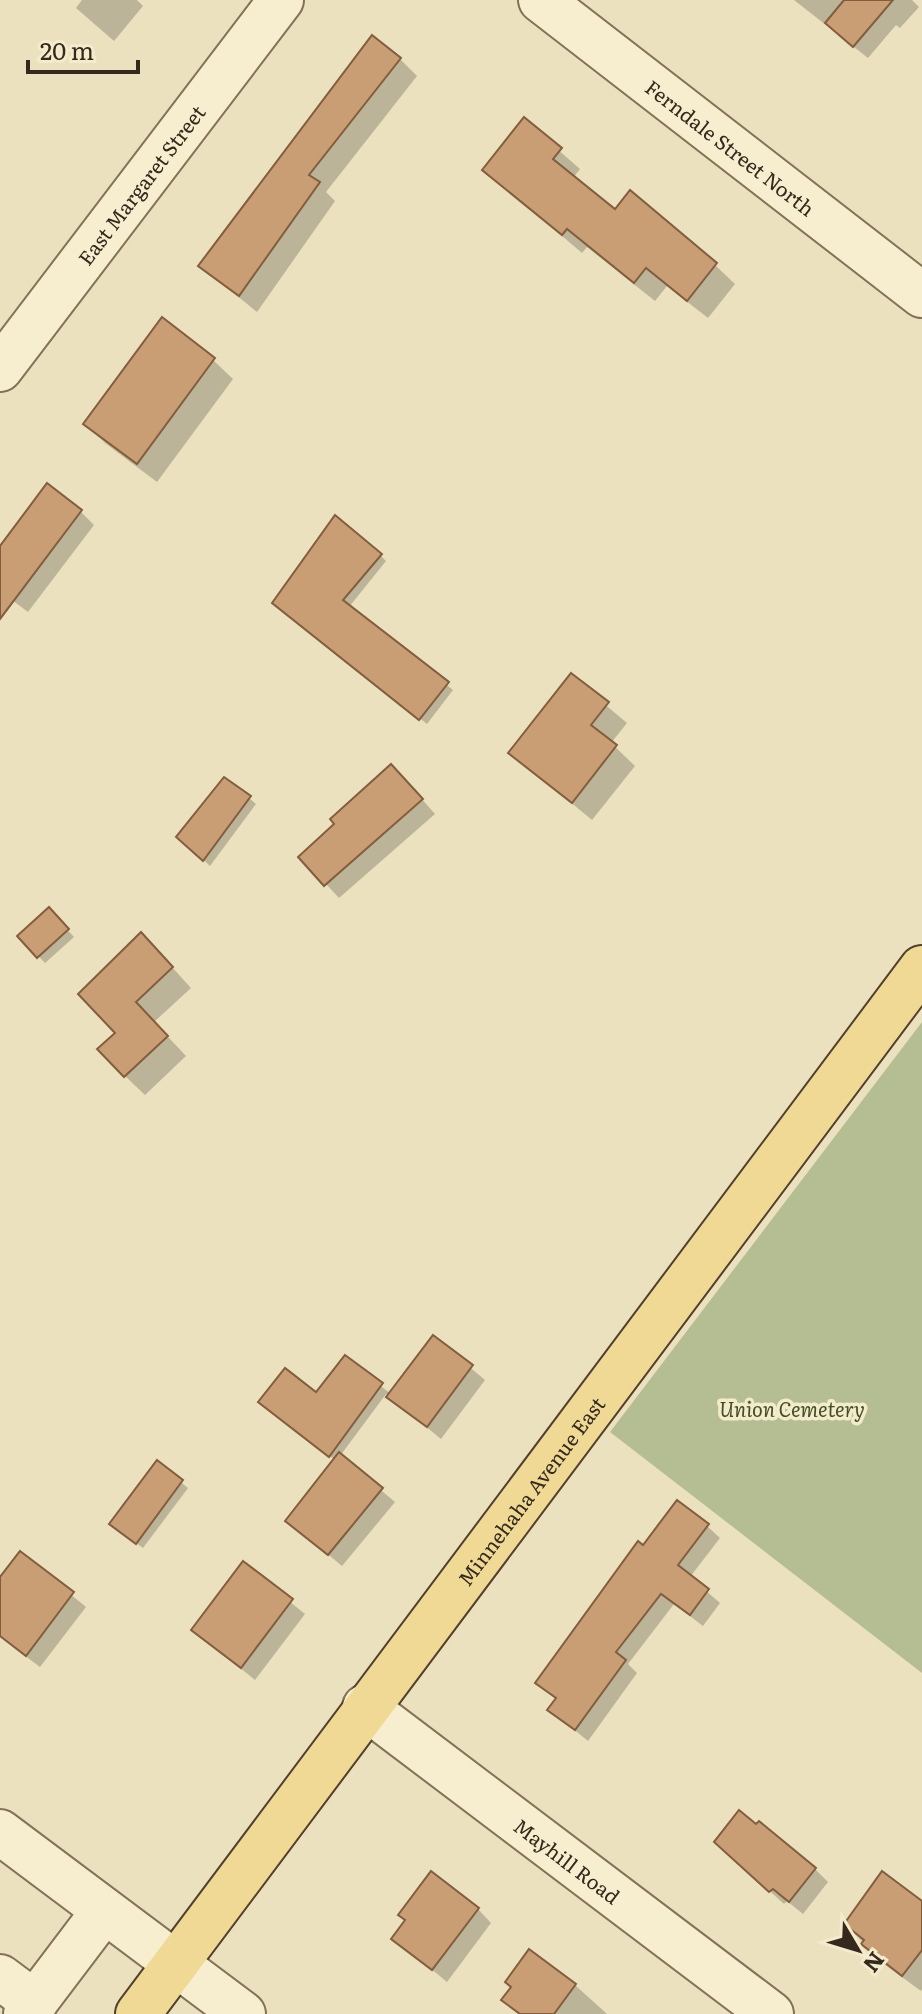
<svg xmlns="http://www.w3.org/2000/svg" width="922" height="2014" font-family="Literata,serif">
  <rect width="100%" height="100%" fill="#ece1be"/>
  <!-- cemetery -->
  <path fill="#b5be92" d="M922,1022V1673L610,1432Z"/>
  <!-- shadow -->
  <g fill="#0003">
    <path d="M82,0H137L143,6L114,41L76,8Z"/>
    <path d="M794,0H912L919,7L900,28L896,25L868,58Z"/>
    <path d="M400,59L417,76L326,192L335,201L257,312L201,266Z"/>
    <path d="M524,120L580,169L573,178L615,212L715,265L735,284L708,318L667,286L655,301L587,247L582,253L484,170Z"/>
    <path d="M213,360L233,379L157,482L105,443L86,424Z"/>
    <path d="M81,512L94,525L28,612L0,591V549Z"/>
    <path d="M380,555L386,561L349,607L453,690L427,724L281,609Z"/>
    <path d="M571,676L627,723L611,743L635,766L592,820L511,753Z"/>
    <path d="M405,780L435,814L339,898L301,857Z"/>
    <path d="M249,798L256,804L210,866L179,837Z"/>
    <path d="M49,910L74,937L45,963L20,937Z"/>
    <path d="M160,954L191,988L154,1022L186,1056L145,1095L125,1076L118,1033Z"/>
    <path d="M434,1337L485,1380L441,1439L386,1394L340,1456L395,1502L342,1566L288,1521L335,1460L267,1408L317,1395L345,1358L391,1394Z"/>
    <path d="M157,1463L188,1488L143,1548L118,1530Z"/>
    <path d="M707,1526L720,1538L690,1577L720,1603L703,1626L674,1604L628,1664L637,1673L588,1741L550,1710L557,1700L537,1682L644,1548Z"/>
    <path d="M21,1554L86,1607L40,1667L0,1637V1581Z"/>
    <path d="M243,1564L305,1614L255,1680L193,1630Z"/>
    <path d="M730,1855L815,1869L828,1882L803,1914L787,1901L784,1904Z"/>
    <path d="M922,1905V1989L921,1991L880,1961L846,1924Z"/>
    <path d="M478,1909L491,1923L447,1982L394,1938Z"/>
    <path d="M575,1985L607,2014H518L504,2000Z"/>
  </g>
  <!-- building -->
  <g fill="#c99e75" stroke="#825d3e" stroke-width="2">
    <path d="M844,0H893L853,47L825,23Z"/>
    <path d="M372,35L401,58L309,175L320,182L239,296L198,266Z"/>
    <path d="M524,117L562,148L553,159L615,209L630,190L717,263L687,301L646,268L634,283L567,229L562,235L482,170Z"/>
    <path d="M162,317L215,358L137,464L83,424Z"/>
    <path d="M47,483L82,510L0,619V546Z"/>
    <path d="M335,515L382,554L343,600L449,682L419,720L272,603Z"/>
    <path d="M571,673L609,702L591,725L617,745L572,803L508,753Z"/>
    <path d="M391,764L423,799L324,886L298,857L334,824L330,819Z"/>
    <path d="M224,777L251,796L203,861L176,837Z"/>
    <path d="M49,907L69,929L37,958L17,936Z"/>
    <path d="M141,932L173,967L136,1002L168,1036L124,1077L97,1049L115,1033L78,994Z"/>
    <path d="M433,1335L473,1365L427,1427L386,1397Z"/>
    <path d="M345,1355L383,1383L329,1457L258,1402L285,1368L316,1392Z"/>
    <path d="M339,1452L383,1488L328,1555L285,1521Z"/>
    <path d="M157,1460L183,1480L136,1544L109,1524Z"/>
    <path d="M677,1500L709,1524L678,1565L709,1589L690,1615L661,1594L616,1652L626,1660L575,1730L547,1710L556,1698L535,1683L638,1541L643,1545Z"/>
    <path d="M20,1551L74,1592L26,1656L0,1636V1577Z"/>
    <path d="M243,1561L293,1599L241,1668L191,1630Z"/>
    <path d="M739,1810L756,1824L759,1821L816,1868L789,1902L773,1889L769,1892L714,1842Z"/>
    <path d="M431,1871L479,1908L432,1970L391,1939L405,1920L398,1915Z"/>
    <path d="M882,1871L922,1901V1950L902,1976L861,1944L864,1940L844,1924Z"/>
    <path d="M529,1949L576,1984L554,2014H520L501,2000L511,1987L505,1982Z"/>
  </g>
  <g fill="none" stroke-linecap="round" stroke-linejoin="round">
    <defs>
      <g id="minor">
        <path id="s1" d="M541,0L922,295"/>
        <path id="s2" d="M0,369L281,0"/>
        <path id="s3" d="M365,1707L771,2014"/>
        <path d="M0,1832L243,2014"/>
        <path d="M0,1977L35,2003"/>
        <path d="M26,2014L104,1911"/>
      </g>
      <g id="major">
        <path id="s4" d="M138,2014L922,968"/>
      </g>
    </defs>
    <!-- minor casing -->
    <use href="#minor" stroke="#837257" stroke-width="48"/>
    <!-- major casing -->
    <use href="#major" stroke="#51402c" stroke-width="48"/>
    <!-- minor -->
    <use href="#minor" stroke="#f7eed0" stroke-width="44"/>
    <!-- major -->
    <use href="#major" stroke="#efd995" stroke-width="44"/>
  </g>
  <g text-anchor="middle" dominant-baseline="central" stroke-width="7" stroke-linejoin="round" paint-order="stroke">
    <!-- street labels -->
    <g font-size="20" fill="#33291c" stroke="#f4ebcd">
      <text stroke="none"><textPath href="#s1" startOffset="240">Ferndale Street North</textPath></text>
      <text stroke="none"><textPath href="#s2" startOffset="232">East Margaret Street</textPath></text>
      <text stroke="none"><textPath href="#s4" startOffset="654">Minnehaha Avenue East</textPath></text>
      <text stroke="none"><textPath href="#s3" startOffset="254">Mayhill Road</textPath></text>
    </g>
    <!-- park labels -->
    <g font-size="20" font-style="italic" fill="#414f23" stroke="#f4ebcd">
      <text x="792" y="1408">Union Cemetery</text>
    </g>
  </g>
  <!-- north arrow -->
  <g transform="translate(858 1950) rotate(128)" stroke="#f4ebcd" stroke-width="6" paint-order="stroke">
  <path d="M0-6L14 30L0 20L-14 30Z" fill="#33291c"/>
  <text y="-12" font-size="22" font-weight="bold" text-anchor="middle" fill="#33291c">N</text>
  </g>
  <!-- scale -->
  <path d="M28 60v12h110v-12" fill="none" stroke="#33291c" stroke-width="4"/>
  <text x="40" y="60" font-size="24" fill="#33291c" stroke="#f4ebcd" stroke-width="6" paint-order="stroke">20 m</text>
</svg>
